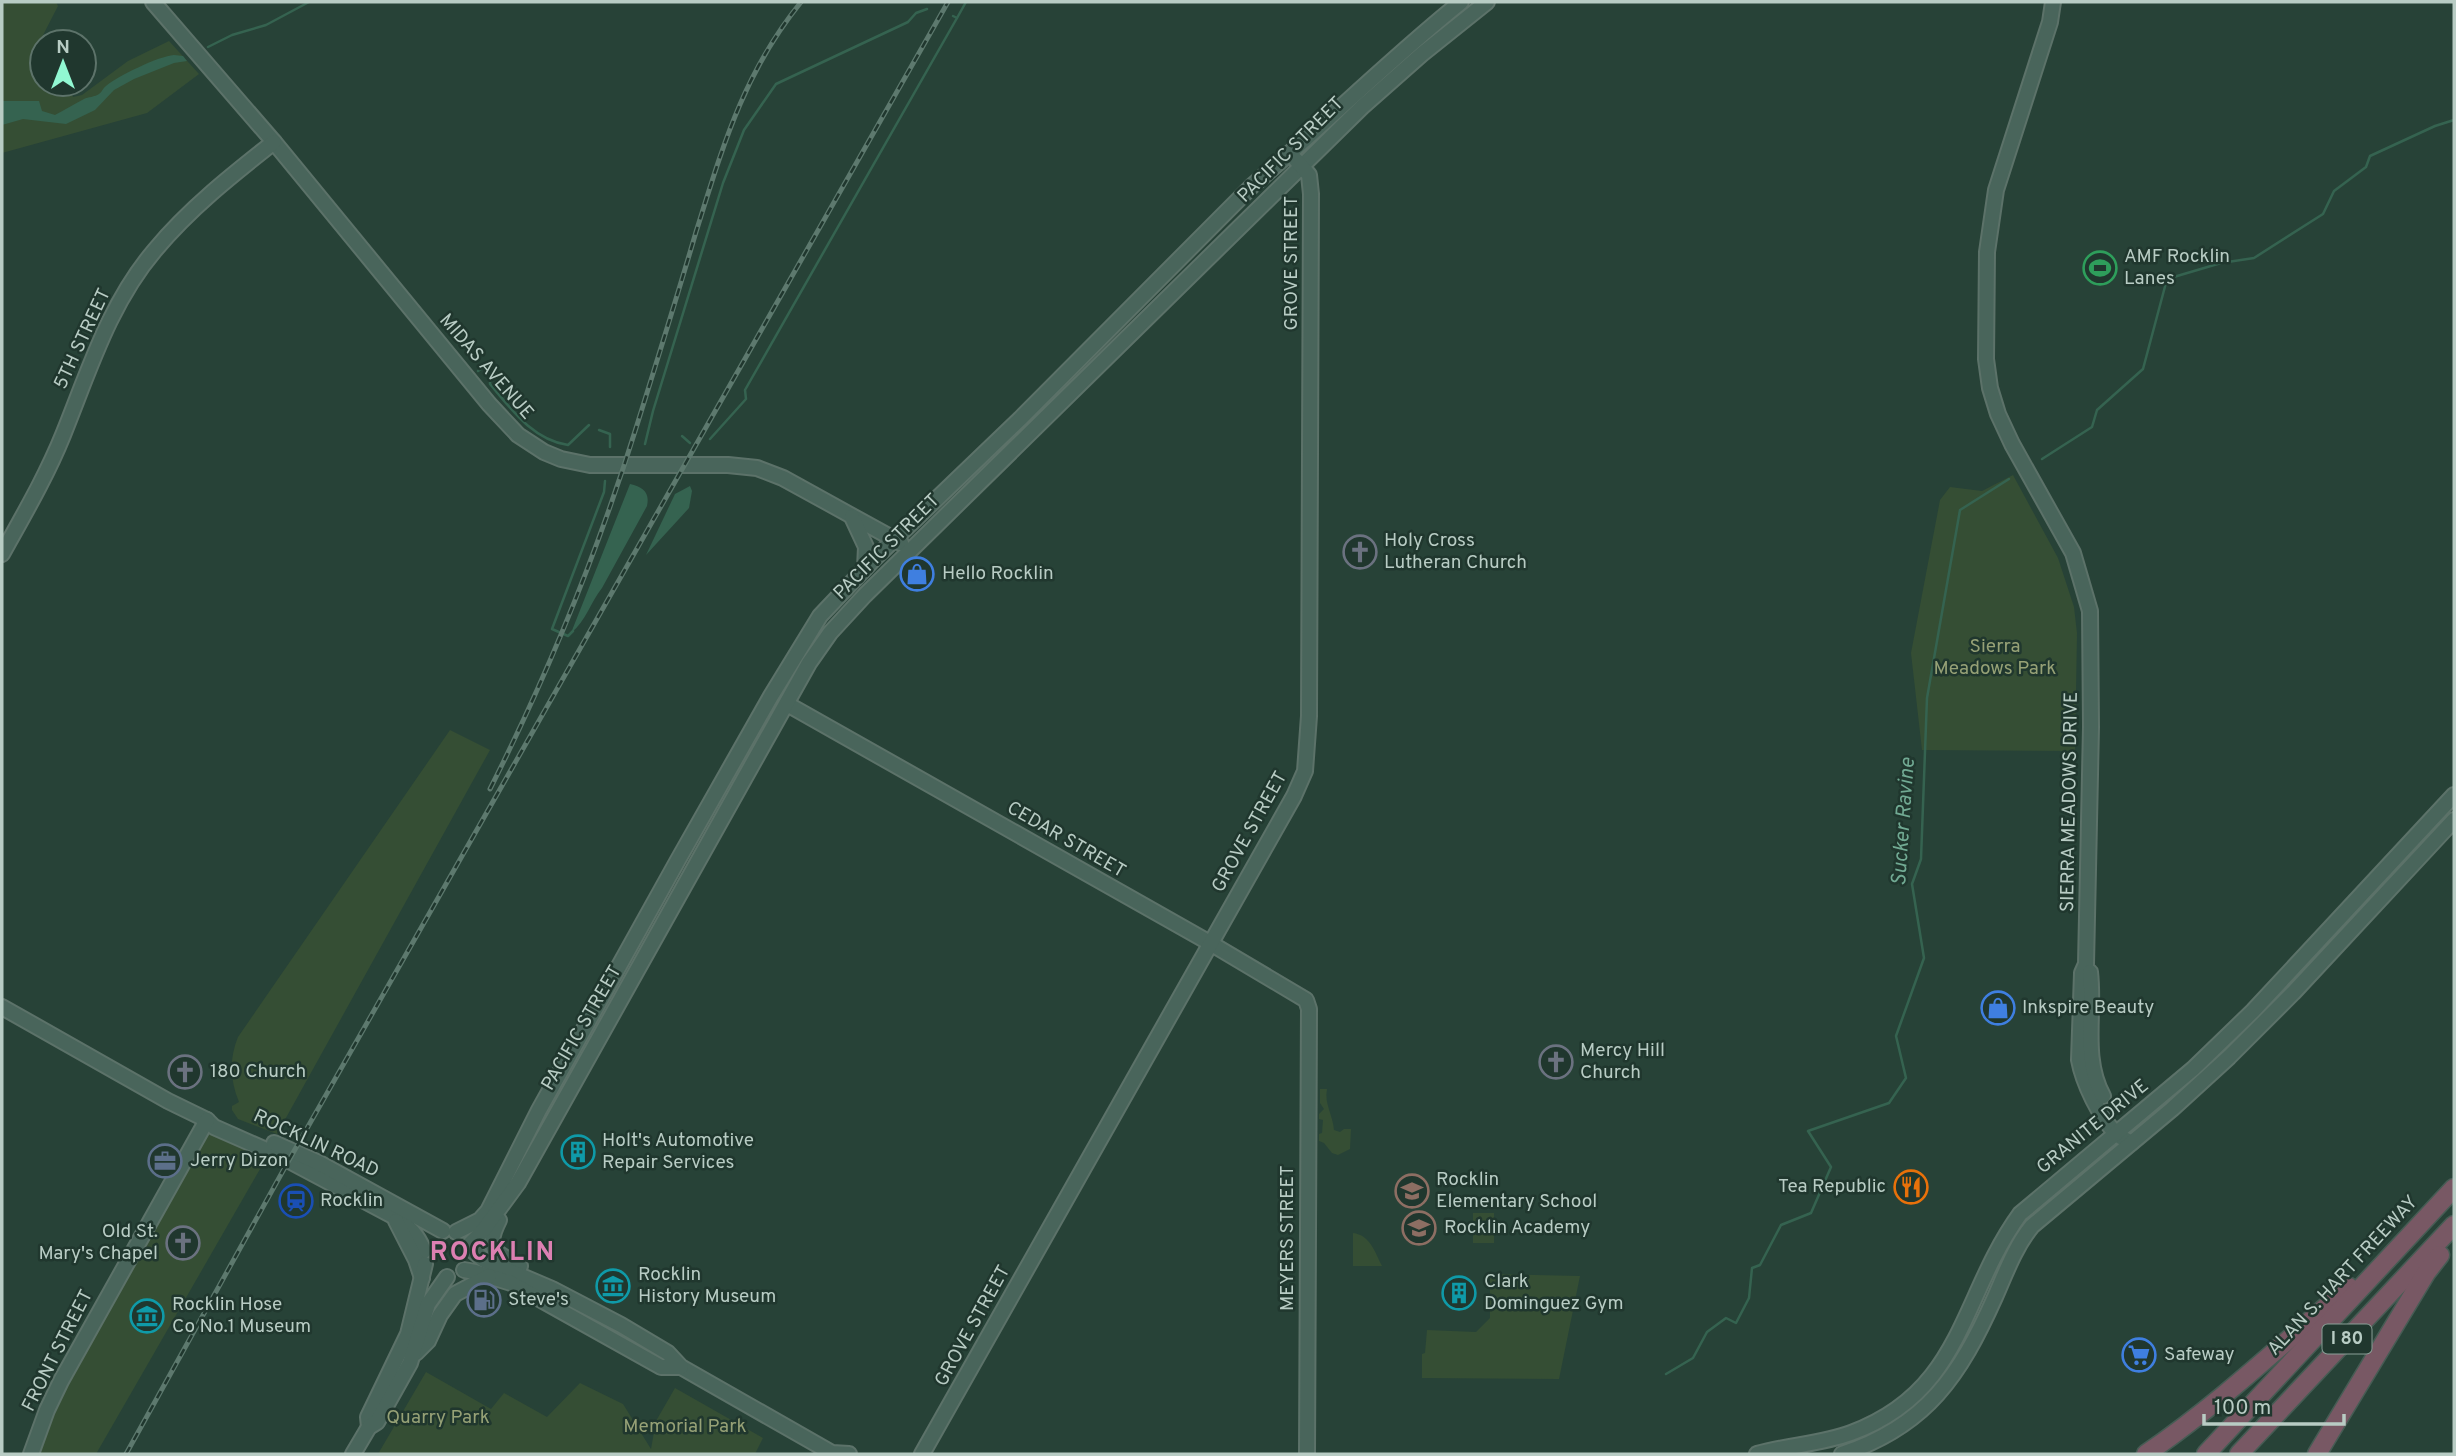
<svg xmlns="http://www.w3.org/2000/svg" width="2456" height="1456" font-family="Overpass,sans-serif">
  <rect width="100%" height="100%" fill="#274237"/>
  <!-- green -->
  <g fill="#354e34">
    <path d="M2,2H56L58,6L41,39L44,42L42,84H67L73,97L82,95L128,61L169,41L199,74L147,113L2,153Z"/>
    <path d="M2013,475L2058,558L2074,607L2077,633L2075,751L1922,750L1911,653L1940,500L1950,487L1982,491Z"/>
    <path d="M450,730L490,750L277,1134L238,1119L232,1110V1106L239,1102C230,1080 229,1059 238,1037Z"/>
    <path d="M1320,1089H1327C1324,1104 1333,1115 1334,1130L1340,1132L1344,1129H1351L1350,1149L1338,1155L1332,1153L1324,1143L1319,1141V1134L1322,1133L1323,1120L1319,1119V1114L1324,1109L1320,1103Z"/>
    <path d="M207,1133L267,1157L96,1454H37L65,1386Z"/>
    <rect x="1473" y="1213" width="21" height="30"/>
    <path d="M1353,1233C1370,1235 1375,1252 1382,1266H1353Z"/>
    <path d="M1490,1274L1580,1276L1559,1379L1422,1378V1354L1425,1353L1427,1330L1476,1332L1490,1318Z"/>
    <path d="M426,1372L491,1409L504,1393L547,1417L580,1383L623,1404L651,1449L656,1421L675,1388L763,1438L755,1454H378Z"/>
  </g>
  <!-- water -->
  <g fill="#356350">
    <path d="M174,55L183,56L187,61L174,63L134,79L114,90L95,110L66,124L23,119L2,125V101H39L42,111L55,115C65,110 74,104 84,99C88,97 95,97 99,94C102,92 103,88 106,86C118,76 159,56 174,55Z"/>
    <path d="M630,484C643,487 650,492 647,506L602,588C590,603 586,621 571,633Z"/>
    <path d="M690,486L692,491L689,508L646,555L675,494Z"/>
  </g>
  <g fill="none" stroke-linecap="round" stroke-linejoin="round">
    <!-- stream -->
    <g stroke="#356350" stroke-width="2.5">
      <path d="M953,16L957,18L966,2"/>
      <path d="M208,47L232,35L266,25L309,2"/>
      <path d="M478,371L481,369"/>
      <path d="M490,378V384C511,409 533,440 568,445L589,425"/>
      <path d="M599,430L610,434V447"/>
      <path d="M682,436L690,443"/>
      <path d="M710,439L746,399L745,390L957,18"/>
      <path d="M645,444L653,411L723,183L744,130L776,84L908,22L916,13L927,9"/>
      <path d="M2042,459L2092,427L2097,410L2143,369L2167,279L2221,263L2254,258L2323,214L2334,191L2366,167L2370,156L2435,126L2454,120"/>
      <path d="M573,631L568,636L552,629L604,492L605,481"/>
      <path d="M1666,1374L1693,1358L1707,1332L1726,1318L1736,1323L1749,1298L1752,1268L1760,1265L1781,1225L1811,1213L1831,1167L1808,1131L1889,1103L1906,1078L1896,1036L1924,958L1912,884L1921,859L1927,698L1960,510L2009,479"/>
    </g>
    <defs>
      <g id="secondary">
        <path d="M153,2L274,142L489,404L518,435L544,452L561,459L590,465H728L757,468L783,478L901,543"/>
        <path d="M2053,2L2050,22L1996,190L1987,252L1986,359L1990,388L1998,414L2012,444L2073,553L2090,611L2091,727L2086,964L2082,973L2079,1060C2083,1082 2100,1119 2117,1134C2121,1138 2127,1140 2131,1143"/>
        <path d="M852,517L866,547L865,568"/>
        <path d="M2,554C23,516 46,477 63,435C89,371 109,304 155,250C189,209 232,175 274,142"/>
        <path d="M787,704L1210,943L1306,1000L1309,1009L1307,1454"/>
        <path d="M2090,972C2095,1013 2082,1058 2103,1096"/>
        <path d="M2,1007L168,1101L207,1120L214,1127L282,1157L393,1216C409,1226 417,1234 424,1251"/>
        <path d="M274,1143L319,1163L443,1231"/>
        <path d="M499,1220C484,1250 495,1252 520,1266"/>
        <path d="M396,1221L416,1260L422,1278"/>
        <path d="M456,1232L480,1220L488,1211L539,1110L678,860L771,696L820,616L874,559L1020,419L1253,185C1324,125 1389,60 1461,2"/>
        <path d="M470,1244L482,1232L518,1183L809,663L830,633L865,595L1362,107L1422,54L1487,2"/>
        <path d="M472,1250L484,1260L552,1289L621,1325L668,1353L681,1367L832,1453L849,1454"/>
        <path d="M464,1270L475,1272L511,1283L661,1367H681"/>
        <path d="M416,1353L428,1341L440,1315L455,1294L489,1276"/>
        <path d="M369,1427L368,1417L408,1334L425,1264"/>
        <path d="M31,1454L47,1410L61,1381L207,1120"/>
        <path d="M353,1454L369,1427L377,1422L410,1363L428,1304L447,1277"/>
        <path d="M922,1454L1294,796L1305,771L1309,716L1311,194L1309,175L1296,160"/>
        <path d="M1757,1454C1789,1445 1821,1444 1851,1433C1964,1391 1960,1297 2020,1214L2193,1069L2253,1011L2454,795"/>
        <path d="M1842,1454C1927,1426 1960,1375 1995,1297C2006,1272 2015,1247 2032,1226L2172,1109L2229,1057L2293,993L2454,820"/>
      </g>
      <g id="highway">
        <path d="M2146,1454C2219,1404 2282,1344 2349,1287"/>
        <path d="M2206,1454L2454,1188"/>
        <path d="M2239,1454L2454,1225"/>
        <path d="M2317,1454L2426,1273L2440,1255"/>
      </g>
    </defs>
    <!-- secondary casing -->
    <use href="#secondary" stroke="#5c7269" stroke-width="18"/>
    <!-- highway casing -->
    <use href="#highway" stroke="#465c54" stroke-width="21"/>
    <!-- secondary -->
    <use href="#secondary" stroke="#49655b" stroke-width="14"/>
    <!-- highway -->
    <use href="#highway" stroke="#785864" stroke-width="18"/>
    <defs>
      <g id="rail">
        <path d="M490,789C549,672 598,551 637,425C657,361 677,297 696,232C723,146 743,74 801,2"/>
        <path d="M126,1454L289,1160L948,2"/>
      </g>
    </defs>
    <!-- rail casing -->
    <use href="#rail" stroke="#5d796e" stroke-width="5"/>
    <!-- rail -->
    <use href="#rail" stroke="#20372e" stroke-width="2.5" stroke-dasharray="8" stroke-linecap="butt"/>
  </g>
  <!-- icons -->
  <defs>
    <symbol id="stadium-ring" viewBox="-11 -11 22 22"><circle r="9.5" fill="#20372e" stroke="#2e9e5b" stroke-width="1.5"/><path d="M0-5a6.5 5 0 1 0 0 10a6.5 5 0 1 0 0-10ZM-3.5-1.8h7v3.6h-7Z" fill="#2e9e5b"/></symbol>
    <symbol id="church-ring" viewBox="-11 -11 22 22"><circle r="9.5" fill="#20372e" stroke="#6b7280" stroke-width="1.5"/><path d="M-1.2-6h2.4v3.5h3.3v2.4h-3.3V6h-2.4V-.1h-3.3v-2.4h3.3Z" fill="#6b7280"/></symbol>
    <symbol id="shop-ring" viewBox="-11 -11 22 22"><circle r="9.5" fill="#20372e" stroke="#3f7fe0" stroke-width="1.5"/><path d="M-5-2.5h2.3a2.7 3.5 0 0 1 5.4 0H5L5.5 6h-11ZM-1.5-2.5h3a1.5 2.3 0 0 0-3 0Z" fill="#3f7fe0"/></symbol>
    <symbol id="building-ring" viewBox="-11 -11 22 22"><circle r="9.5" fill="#20372e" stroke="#0f9aa8" stroke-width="1.5"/><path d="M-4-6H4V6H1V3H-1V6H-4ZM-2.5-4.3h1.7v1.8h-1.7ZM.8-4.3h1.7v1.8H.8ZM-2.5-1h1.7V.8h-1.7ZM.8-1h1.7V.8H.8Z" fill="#0f9aa8"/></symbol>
    <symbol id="office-ring" viewBox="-11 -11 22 22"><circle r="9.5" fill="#20372e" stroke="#5c6f8a" stroke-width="1.5"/><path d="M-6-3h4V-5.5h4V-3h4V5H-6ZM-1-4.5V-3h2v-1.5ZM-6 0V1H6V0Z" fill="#5c6f8a"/></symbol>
    <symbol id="restaurant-ring" viewBox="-11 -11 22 22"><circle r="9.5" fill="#20372e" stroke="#e8710a" stroke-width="1.5"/><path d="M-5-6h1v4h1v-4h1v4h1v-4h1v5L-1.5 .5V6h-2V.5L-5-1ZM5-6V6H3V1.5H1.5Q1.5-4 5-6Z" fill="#e8710a"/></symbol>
    <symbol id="school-ring" viewBox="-11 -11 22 22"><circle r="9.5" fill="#20372e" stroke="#8d6e63" stroke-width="1.5"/><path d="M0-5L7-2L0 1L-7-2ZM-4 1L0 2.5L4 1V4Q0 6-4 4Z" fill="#8d6e63"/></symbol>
    <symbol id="station-ring" viewBox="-11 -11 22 22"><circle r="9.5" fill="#20372e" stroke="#1a4fb4" stroke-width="1.5"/><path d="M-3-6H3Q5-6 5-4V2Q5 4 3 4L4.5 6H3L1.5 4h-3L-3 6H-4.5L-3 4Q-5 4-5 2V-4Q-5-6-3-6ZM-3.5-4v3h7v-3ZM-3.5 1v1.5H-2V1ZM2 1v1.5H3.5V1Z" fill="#1a4fb4"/></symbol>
    <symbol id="museum-ring" viewBox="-11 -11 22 22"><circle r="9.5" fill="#20372e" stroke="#0f9aa8" stroke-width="1.5"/><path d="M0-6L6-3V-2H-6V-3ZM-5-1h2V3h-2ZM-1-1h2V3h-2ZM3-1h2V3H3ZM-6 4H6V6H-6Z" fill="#0f9aa8"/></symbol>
    <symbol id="fuel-ring" viewBox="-11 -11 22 22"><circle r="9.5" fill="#20372e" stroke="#5c6f8a" stroke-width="1.5"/><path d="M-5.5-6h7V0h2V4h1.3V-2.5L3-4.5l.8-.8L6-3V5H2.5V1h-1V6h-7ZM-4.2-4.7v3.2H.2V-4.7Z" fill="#5c6f8a"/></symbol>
    <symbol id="supermarket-ring" viewBox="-11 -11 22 22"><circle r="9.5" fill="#20372e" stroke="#3f7fe0" stroke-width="1.5"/><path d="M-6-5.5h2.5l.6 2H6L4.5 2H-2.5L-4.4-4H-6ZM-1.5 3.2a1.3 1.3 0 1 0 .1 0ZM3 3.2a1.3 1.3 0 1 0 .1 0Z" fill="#3f7fe0"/></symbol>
  </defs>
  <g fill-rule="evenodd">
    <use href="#stadium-ring" x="2081" y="249" width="38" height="38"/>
    <use href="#church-ring" x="1341" y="533" width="38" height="38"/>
    <use href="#shop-ring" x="898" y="555" width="38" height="38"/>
    <use href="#shop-ring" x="1979" y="989" width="38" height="38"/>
    <use href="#church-ring" x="1537" y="1043" width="38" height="38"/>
    <use href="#church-ring" x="166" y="1053" width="38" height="38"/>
    <use href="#building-ring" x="559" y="1133" width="38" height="38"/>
    <use href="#office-ring" x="146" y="1142" width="38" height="38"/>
    <use href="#restaurant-ring" x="1892" y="1168" width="38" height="38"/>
    <use href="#school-ring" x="1393" y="1172" width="38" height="38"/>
    <use href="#station-ring" x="277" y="1182" width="38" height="38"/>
    <use href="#school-ring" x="1400" y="1209" width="38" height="38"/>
    <use href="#church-ring" x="164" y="1224" width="38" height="38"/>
    <use href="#museum-ring" x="594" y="1267" width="38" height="38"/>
    <use href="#building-ring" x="1440" y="1274" width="38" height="38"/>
    <use href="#fuel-ring" x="465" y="1281" width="38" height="38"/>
    <use href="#museum-ring" x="128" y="1297" width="38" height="38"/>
    <use href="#supermarket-ring" x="2120" y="1336" width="38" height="38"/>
  </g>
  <g text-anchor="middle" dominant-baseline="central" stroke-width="5" stroke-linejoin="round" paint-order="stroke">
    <!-- shield labels -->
    <rect fill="#20372e" stroke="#8a9f97" stroke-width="2" x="2322.5" y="1324.5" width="49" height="29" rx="5"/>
    <g font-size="18" font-weight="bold" fill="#b8ccc4">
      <text x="2347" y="1339">I 80</text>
    </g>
    <!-- street labels -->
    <g font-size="19" fill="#b8ccc4" stroke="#20372e">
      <text transform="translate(1291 150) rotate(-45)">PACIFIC STREET</text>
      <text transform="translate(1292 263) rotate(-90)">GROVE STREET</text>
      <text transform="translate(83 339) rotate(-65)">5TH STREET</text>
      <text transform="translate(486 367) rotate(49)">MIDAS AVENUE</text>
      <text transform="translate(887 547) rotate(-45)">PACIFIC STREET</text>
      <text transform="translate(2070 802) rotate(-89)">SIERRA MEADOWS DRIVE</text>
      <text transform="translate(1250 832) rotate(-61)">GROVE STREET</text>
      <text transform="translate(1066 840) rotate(30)">CEDAR STREET</text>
      <text transform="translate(582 1028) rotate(-60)">PACIFIC STREET</text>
      <text transform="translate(2093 1127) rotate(-39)">GRANITE DRIVE</text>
      <text transform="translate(316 1144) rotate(25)">ROCKLIN ROAD</text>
      <text transform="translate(1288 1238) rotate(-90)">MEYERS STREET</text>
      <text transform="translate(2343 1276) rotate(-47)">ALAN S. HART FREEWAY</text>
      <text transform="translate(973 1326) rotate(-61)">GROVE STREET</text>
      <text transform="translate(58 1351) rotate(-63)">FRONT STREET</text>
    </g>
    <!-- poi labels -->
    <g font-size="19" fill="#b8ccc4" stroke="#20372e" text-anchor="start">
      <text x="2124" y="257">AMF Rocklin<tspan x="2124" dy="22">Lanes</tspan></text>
      <text x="1384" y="541">Holy Cross<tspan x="1384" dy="22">Lutheran Church</tspan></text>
      <text x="942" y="574">Hello Rocklin</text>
      <text x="2022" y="1008">Inkspire Beauty</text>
      <text x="1580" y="1051">Mercy Hill<tspan x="1580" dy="22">Church</tspan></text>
      <text x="210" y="1072">180 Church</text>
      <text x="602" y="1141">Holt's Automotive<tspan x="602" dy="22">Repair Services</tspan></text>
      <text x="190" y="1161">Jerry Dizon</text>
      <text x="1436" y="1180">Rocklin<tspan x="1436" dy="22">Elementary School</tspan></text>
      <text x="1886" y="1187" text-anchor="end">Tea Republic</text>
      <text x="320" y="1201">Rocklin</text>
      <text x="1444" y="1228">Rocklin Academy</text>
      <text x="158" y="1232" text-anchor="end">Old St.<tspan x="158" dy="22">Mary's Chapel</tspan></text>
      <text x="638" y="1275">Rocklin<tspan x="638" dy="22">History Museum</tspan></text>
      <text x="1484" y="1282">Clark<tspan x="1484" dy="22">Dominguez Gym</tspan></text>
      <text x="508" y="1300">Steve's</text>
      <text x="172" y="1305">Rocklin Hose<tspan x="172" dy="22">Co No.1 Museum</tspan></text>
      <text x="2164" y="1355">Safeway</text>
    </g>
    <!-- park labels -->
    <g font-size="19" fill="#96a176" stroke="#20372e">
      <text x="1995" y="647">Sierra<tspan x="1995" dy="22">Meadows Park</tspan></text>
      <text x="438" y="1418">Quarry Park</text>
      <text x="685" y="1427">Memorial Park</text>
    </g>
    <!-- water labels -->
    <g font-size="21" font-style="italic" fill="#71aa93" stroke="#20372e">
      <text transform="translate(1904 822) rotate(-86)">Sucker Ravine</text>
    </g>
    <!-- district labels -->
    <g font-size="26" font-weight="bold" letter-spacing="2" fill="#dc80b2" stroke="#20372e">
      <text x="493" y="1253">ROCKLIN</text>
    </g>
  </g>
  <!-- border -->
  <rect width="2456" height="1456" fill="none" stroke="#b8ccc4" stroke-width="7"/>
  <!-- north arrow -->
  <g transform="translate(63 63)"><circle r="33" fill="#20372e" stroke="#5d736a" stroke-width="2"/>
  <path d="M0-5L12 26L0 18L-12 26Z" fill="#91f8d2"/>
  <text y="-10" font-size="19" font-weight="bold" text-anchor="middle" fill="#b8ccc4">N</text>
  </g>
  <!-- scale -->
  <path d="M2204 1414v10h140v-10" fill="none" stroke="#b8ccc4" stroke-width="3.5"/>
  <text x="2214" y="1414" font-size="21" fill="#b8ccc4" stroke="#20372e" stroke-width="5" paint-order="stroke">100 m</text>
</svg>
